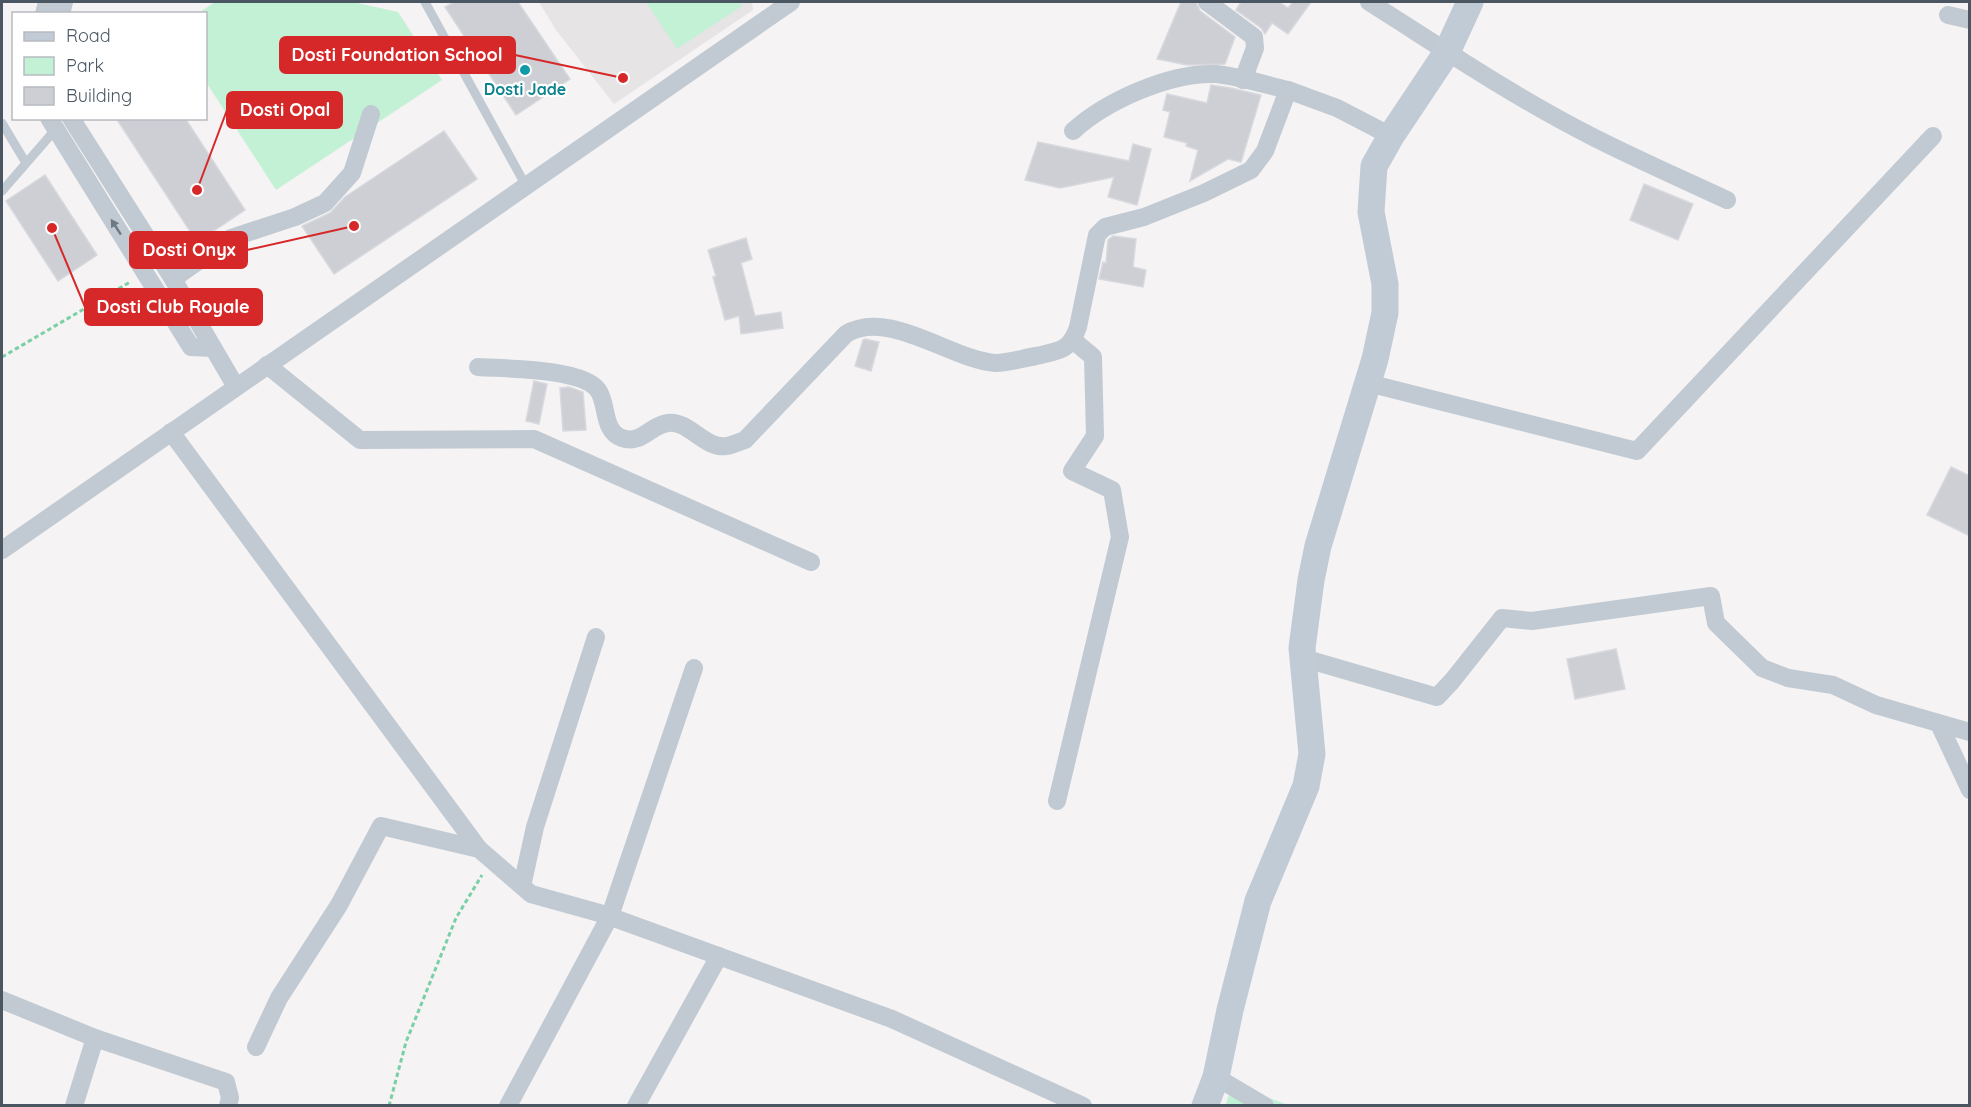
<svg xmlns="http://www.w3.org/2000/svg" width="1971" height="1107" font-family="Quicksand,sans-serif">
  <rect width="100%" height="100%" fill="#f5f3f3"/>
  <!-- education -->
  <path fill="#e6e4e5" d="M539,2H752L753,10L614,104L556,30Z"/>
  <!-- green -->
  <g fill="#c3f1d5">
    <path d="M215,2H353L398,12L442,80L276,190L206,82V14H197Z"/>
    <path d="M646,2H739L742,6L677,49Z"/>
    <path d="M1233,1084L1288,1105L1225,1106Z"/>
  </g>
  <!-- building -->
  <g fill="#cdcfd5" stroke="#d7d9de" stroke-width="1.5">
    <path d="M454,2H518L570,79L516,115L445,7Z"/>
    <path d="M1181,2H1196L1200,11L1235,37L1225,64L1187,65L1157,59Z"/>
    <path d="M1241,2H1279L1288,8L1293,2H1311L1288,34L1272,23L1265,34L1261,28L1236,10Z"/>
    <path d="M1211,85L1231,88L1261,95L1241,162L1228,159L1190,181L1198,150L1186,146L1187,143L1164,137L1170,112L1163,110L1167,94L1207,103Z"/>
    <path d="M116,118H185L245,210L197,242Z"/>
    <path d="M444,131L477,179L334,274L302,226L330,213L345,197Z"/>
    <path d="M1038,142L1129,161L1133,144L1151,149L1137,205L1108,197L1114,177L1060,188L1025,180Z"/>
    <path d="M45,175L97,255L58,281L6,201Z"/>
    <path d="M1644,184L1693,204L1678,240L1630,220Z"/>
    <path d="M1113,236L1136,239L1133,267L1146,270L1143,287L1099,279L1103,262L1106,263L1108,240Z"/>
    <path d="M746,238L752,259L741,263L755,316L781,312L783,328L741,334L739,316L725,320L713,277L716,276L708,250Z"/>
    <path d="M865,339L879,342L871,371L855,366L863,340Z"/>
    <path d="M534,381L547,384L539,424L526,421Z"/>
    <path d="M569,387L583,392L586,430L563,431L560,388Z"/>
    <path d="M1951,467L1970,476V536L1927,515Z"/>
    <path d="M1616,649L1625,689L1575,699L1567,659Z"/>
  </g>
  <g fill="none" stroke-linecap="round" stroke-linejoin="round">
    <!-- path -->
    <g stroke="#7ad0a6" stroke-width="3" stroke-dasharray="4.5 3" stroke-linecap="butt">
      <path d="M2,357L130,282"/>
      <path d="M389,1106L406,1042L456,918L482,875"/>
    </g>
    <!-- lane -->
    <g stroke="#c1cad2" stroke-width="9">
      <path d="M425,2L526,186"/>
      <path d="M2,123L26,163"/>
      <path d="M2,191L55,130"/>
    </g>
    <!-- street -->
    <g stroke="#c1cad2" stroke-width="18">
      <path d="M1207,2L1254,37L1255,48L1243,80"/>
      <path d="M1369,2C1442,48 1514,97 1591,136C1636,159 1682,179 1727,200"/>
      <path d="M44,14L47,2"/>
      <path d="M61,14L64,2"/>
      <path d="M1948,15L1970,20"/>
      <path d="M49,118L191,347L213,348"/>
      <path d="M71,118L173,279L236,387"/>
      <path d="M1073,131C1106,101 1170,72 1216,74C1238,76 1266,85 1288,90"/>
      <path d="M173,279L231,238L295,217L325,203L352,173L371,114"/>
      <path d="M267,365L360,440L534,439L811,562"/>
      <path d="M478,367C506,369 582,368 598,390C608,404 602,431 622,438C642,445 650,425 668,423C689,420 705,450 727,446C733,445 739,442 745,440L846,334C889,308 951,360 996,363C1008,363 1024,358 1036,356C1059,351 1070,351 1078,327L1097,235L1105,227L1144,217L1204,193L1251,170L1265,151L1288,90L1337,108L1391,136"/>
      <path d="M1368,383L1637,451L1933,136"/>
      <path d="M171,432L479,849"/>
      <path d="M2,550L791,2"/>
      <path d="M1303,658L1437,697L1452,681L1502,618L1532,621L1711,596L1716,623L1762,668L1788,678L1833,685L1876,705L1970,732"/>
      <path d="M1939,724L1970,790"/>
      <path d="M1057,801L1120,537L1112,490L1072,471L1095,436L1093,357L1074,341"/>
      <path d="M522,886L535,827L596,637"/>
      <path d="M2,1000L95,1038L226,1082L230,1098L228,1106"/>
      <path d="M256,1047L279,998L339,905L381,826L479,849L531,894L603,914L892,1019L1083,1106"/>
      <path d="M1216,1077L1265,1106"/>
      <path d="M74,1106L95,1038"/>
      <path d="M508,1106L610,916L694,668"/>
      <path d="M636,1106L719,956"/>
    </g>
    <!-- secondary -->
    <path stroke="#c1cbd6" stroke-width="27" d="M1205,1106L1216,1077L1230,1010L1258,901L1306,786L1312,754L1302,648L1311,580L1318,546L1375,359L1385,313V284L1371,212L1374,166L1391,136L1447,52L1470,2"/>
  </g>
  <!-- one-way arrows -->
  <defs><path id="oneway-solid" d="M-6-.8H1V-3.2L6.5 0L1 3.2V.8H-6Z" transform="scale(1.5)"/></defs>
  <use fill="#6e7983" href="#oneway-solid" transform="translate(116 227) rotate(-123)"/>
  <!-- markers -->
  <circle fill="#0f9aa8" stroke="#fff" stroke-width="2" cx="525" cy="70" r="6"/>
  <g text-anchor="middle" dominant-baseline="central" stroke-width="4.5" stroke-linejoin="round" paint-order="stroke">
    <!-- culture labels -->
    <g font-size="16" font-weight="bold" fill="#0d838f" stroke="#fff">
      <text x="525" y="89">Dosti Jade</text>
    </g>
  </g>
  <!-- callouts -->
  <path fill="none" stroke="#d62828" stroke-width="2" d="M623 78L515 55M197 190L227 110M354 226L247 250M52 228L85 307"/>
  <g fill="#d62828" stroke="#fff" stroke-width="2">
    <circle cx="623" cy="78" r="6"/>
    <circle cx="197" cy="190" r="6"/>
    <circle cx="354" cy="226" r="6"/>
    <circle cx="52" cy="228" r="6"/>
  </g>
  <g fill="#d62828" stroke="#d62828" stroke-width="2">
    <rect x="280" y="37" width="235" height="36" rx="6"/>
    <rect x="227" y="92" width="115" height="36" rx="6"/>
    <rect x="130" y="232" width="117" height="36" rx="6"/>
    <rect x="85" y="289" width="177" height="36" rx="6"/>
  </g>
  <g font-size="18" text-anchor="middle" font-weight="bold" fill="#fff">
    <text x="397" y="61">Dosti Foundation School</text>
    <text x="285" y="116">Dosti Opal</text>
    <text x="189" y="256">Dosti Onyx</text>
    <text x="173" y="313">Dosti Club Royale</text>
  </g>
  <!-- border -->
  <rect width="1971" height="1107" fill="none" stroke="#4a5661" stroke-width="6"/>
  <!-- legend -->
  <rect x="12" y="12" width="195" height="108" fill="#ffffff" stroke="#b7bbc0" stroke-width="1.5"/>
  <rect x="24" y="32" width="30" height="9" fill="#c1cbd6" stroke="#b7bbc0" stroke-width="1.5"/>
  <text x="66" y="42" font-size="18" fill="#4a5661">Road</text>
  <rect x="24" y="57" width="30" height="18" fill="#c3f1d5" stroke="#b7bbc0" stroke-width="1.5"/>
  <text x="66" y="72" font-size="18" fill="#4a5661">Park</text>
  <rect x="24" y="87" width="30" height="18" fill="#cdcfd5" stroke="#b7bbc0" stroke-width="1.5"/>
  <text x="66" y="102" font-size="18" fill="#4a5661">Building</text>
</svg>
